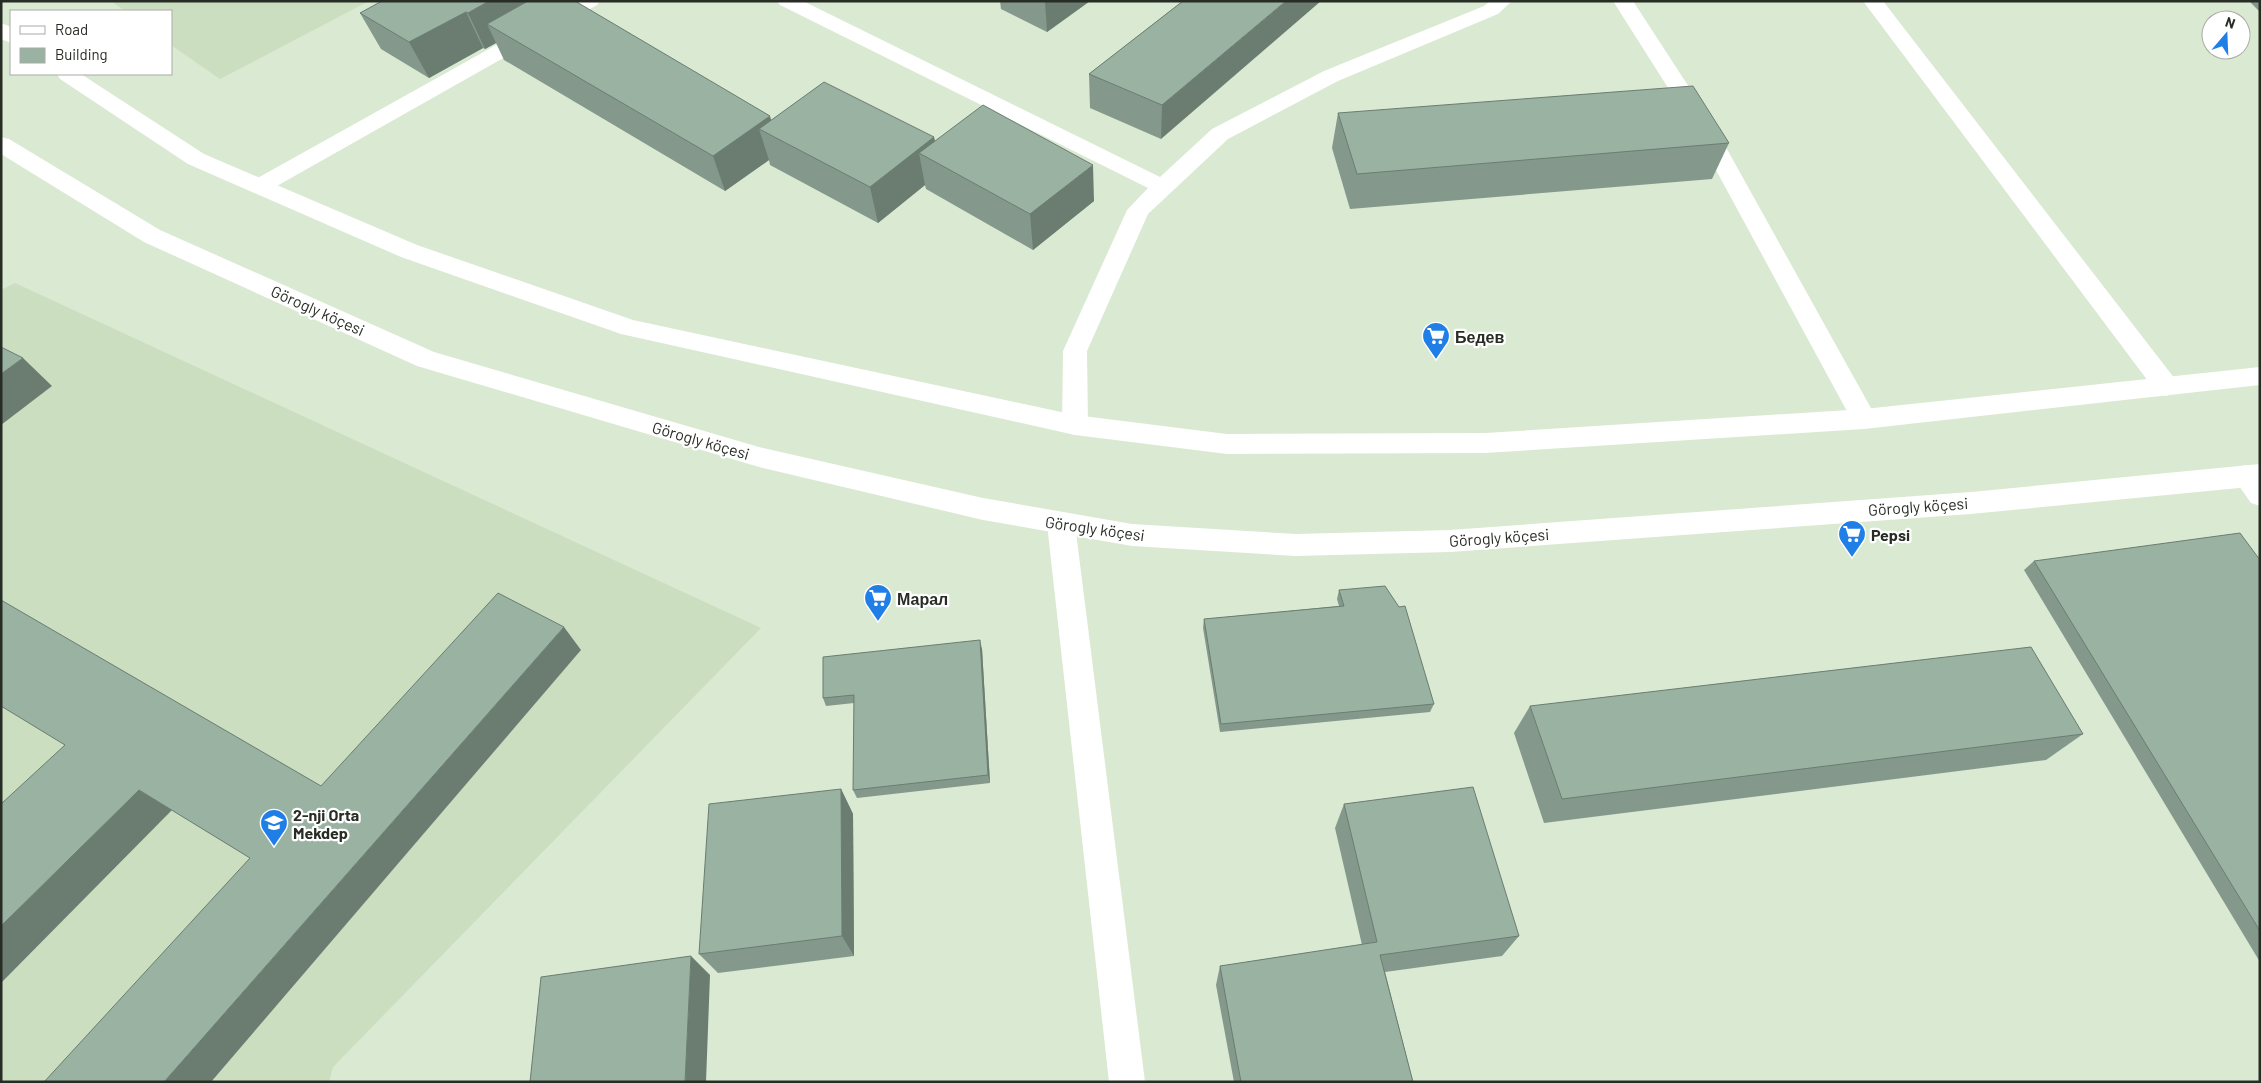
<svg xmlns="http://www.w3.org/2000/svg" width="2261" height="1083" font-family="Barlow,sans-serif">
  <rect width="100%" height="100%" fill="#dae9d1"/>
  <!-- built -->
  <g fill="#cbdec0">
    <path d="M111,1H369L220,79L171,45V11H125Z"/>
    <path d="M15,283L761,628L333,1067L329,1082H1V290Z"/>
  </g>
  <g fill="none" stroke-linecap="round" stroke-linejoin="round">
    <!-- lane -->
    <g fill="#fff" fill-rule="evenodd">
      <path d="M575,1H600L597,5L268,191L260,193L252,191L249,186L252,181Z"/>
      <path d="M777,1H803L1160,177L1212,129L1324,71L1484,6L1490,1H1512L1498,14L1338,81L1228,139L1148,214L1087,351L1088,425L1084,432L1075,435L1066,432L1062,425L1063,351L1127,210L1148,188L780,5Z"/>
      <path d="M1613,1H1633L1713,124L1877,419L1873,426L1864,429L1855,426L1691,124Z"/>
      <path d="M1863,1H1883L2175,379L2179,386L2175,393L2166,396L2157,393Z"/>
      <path d="M1061,513L1071,516L1075,524L1145,1082H1109L1047,524L1051,516Z"/>
    </g>
    <!-- street -->
    <path fill="#fff" fill-rule="evenodd" d="M2245,465C2261,472 2260,487 2260,506L2251,503L2232,476L2236,468Z"/>
    <!-- primary -->
    <g fill="#fff" fill-rule="evenodd">
      <path d="M1,23L11,27V43L1,39Z"/>
      <path d="M57,74H81L204,154L417,245L633,320L1075,415L1227,434L1485,433L1864,409L2260,367V385L1864,429L1485,453L1227,454L1075,435L621,334L401,257L188,164L60,79Z"/>
      <path d="M1,137L9,139L160,230L434,352L759,447L983,498L1132,524L1296,534L1450,530L1971,492L2260,464V486L1971,514L1450,552L1296,556L1132,546L983,520L759,467L417,366L144,242L1,154Z"/>
    </g>
  </g>
  <!-- wall -->
  <g fill="#84998b">
    <path d="M575,1L771,120L934,137L935,141L1094,201L1033,250L926,189L925,185L878,223L770,165L769,160L725,191L504,60L496,43L485,49L483,48L429,78L381,49L360,13Z"/>
    <path d="M1000,1H1090L1047,32L1001,9Z"/>
    <path d="M1183,1L1161,139L1090,108L1089,74Z"/>
    <path d="M2249,1H2260V12Z"/>
    <path d="M1338,113L1729,143L1712,179L1350,209L1332,148Z"/>
    <path d="M2260,560V962L2024,570L2034,561Z"/>
    <path d="M1339,590L1434,704L1430,712L1220,732L1203,628L1204,619L1339,606L1337,599Z"/>
    <path d="M982,649L990,783L857,798L853,790L854,703L826,706L823,698Z"/>
    <path d="M1530,706L2083,734L2046,760L1544,823L1514,733Z"/>
    <path d="M841,789L853,814L854,956L718,973L699,954Z"/>
    <path d="M1344,804L1519,936L1502,956L1385,972L1413,1082H1234L1216,985L1220,966L1362,945L1335,828Z"/>
  </g>
  <!-- shaded-wall -->
  <g fill="#6b7d71">
    <path d="M489,1H568L487,24L496,43L485,49L468,13Z"/>
    <path d="M1045,1H1090L1047,32Z"/>
    <path d="M1286,1H1321L1161,139L1162,105Z"/>
    <path d="M466,12L483,48L429,78L409,42Z"/>
    <path d="M770,116L776,137L759,129L769,160L725,191L713,156Z"/>
    <path d="M934,137L939,164L919,153L925,185L878,223L870,187Z"/>
    <path d="M1093,165L1094,201L1033,250L1030,214Z"/>
    <path d="M23,358L52,386L1,425V374Z"/>
    <path d="M564,627L581,650L211,1082H164Z"/>
    <path d="M980,640L982,649L990,783L988,775Z"/>
    <path d="M841,789L853,814L854,956L842,936Z"/>
    <path d="M139,790L172,810L1,983V926Z"/>
    <path d="M691,956L710,975L706,1082H685Z"/>
  </g>
  <!-- building -->
  <g fill="#99b2a2" stroke="#6b7d71">
    <path d="M382,1H489L468,13L466,12L409,42L360,13Z"/>
    <path d="M528,1H575L770,116L713,156L487,24Z"/>
    <path d="M1183,1H1286L1162,105L1089,74Z"/>
    <path d="M824,82L934,137L870,187L759,129Z"/>
    <path d="M1693,86L1729,143L1357,174L1338,113Z"/>
    <path d="M983,105L1093,165L1030,214L919,153Z"/>
    <path d="M1,347L23,358L1,374Z"/>
    <path d="M2240,533L2260,560V931L2034,561Z"/>
    <path d="M1385,586L1399,607L1405,606L1434,704L1221,724L1204,619L1344,606L1339,590Z"/>
    <path d="M498,593L564,627L164,1082H44L250,858L139,790L1,926V804L65,745L1,706V600L321,786Z"/>
    <path d="M980,640L988,775L853,790L854,695L823,698V657Z"/>
    <path d="M2031,647L2083,734L1562,799L1530,706Z"/>
    <path d="M1473,787L1519,936L1380,955L1413,1082H1241L1220,966L1377,942L1344,804Z"/>
    <path d="M841,789L842,936L699,954L709,804Z"/>
    <path d="M691,956L685,1082H530L541,977Z"/>
  </g>
  <!-- icons -->
  <defs>
    <symbol id="supermarket-pin" viewBox="-11 -11 22 30"><path d="M0 17L-7.5 6A9.5 9.5 0 1 1 7.5 6Z" fill="#207ee7" stroke="#fff"/><path d="M-6-5.5h2.5l.6 2H6L4.5 2H-2.5L-4.4-4H-6ZM-1.5 3.2a1.3 1.3 0 1 0 .1 0ZM3 3.2a1.3 1.3 0 1 0 .1 0Z" fill="#fff"/></symbol>
    <symbol id="school-pin" viewBox="-11 -11 22 30"><path d="M0 17L-7.5 6A9.5 9.5 0 1 1 7.5 6Z" fill="#207ee7" stroke="#fff"/><path d="M0-5L7-2L0 1L-7-2ZM-4 1L0 2.5L4 1V4Q0 6-4 4Z" fill="#fff"/></symbol>
  </defs>
  <g fill-rule="evenodd">
    <use href="#supermarket-pin" x="1420" y="320" width="32" height="43"/>
    <use href="#supermarket-pin" x="1836" y="518" width="32" height="43"/>
    <use href="#supermarket-pin" x="862" y="582" width="32" height="43"/>
    <use href="#school-pin" x="258" y="807" width="32" height="43"/>
  </g>
  <g text-anchor="middle" dominant-baseline="central" stroke-width="4.5" stroke-linejoin="round" paint-order="stroke">
    <!-- street labels -->
    <g font-size="16" fill="#272c24" stroke="#fff">
      <text transform="translate(318 310) rotate(24)">Görogly köçesi</text>
      <text transform="translate(701 440) rotate(16)">Görogly köçesi</text>
      <text transform="translate(1918 506) rotate(-4)">Görogly köçesi</text>
      <text transform="translate(1095 528) rotate(8)">Görogly köçesi</text>
      <text transform="translate(1499 537) rotate(-4)">Görogly köçesi</text>
    </g>
    <!-- poi labels -->
    <g font-size="16" font-weight="bold" fill="#272c24" stroke="#fff" text-anchor="start">
      <text x="1455" y="336">Бедев</text>
      <text x="1871" y="534">Pepsi</text>
      <text x="897" y="598">Марал</text>
      <text x="293" y="814">2-nji Orta<tspan x="293" dy="18">Mekdep</tspan></text>
    </g>
  </g>
  <!-- border -->
  <rect width="2261" height="1083" fill="none" stroke="#272c24" stroke-width="5"/>
  <!-- legend -->
  <rect x="10" y="10" width="162" height="65" fill="#ffffff" stroke="#a9aba7"/>
  <rect x="20" y="26" width="25" height="8" fill="#ffffff" stroke="#a9aba7"/>
  <text x="55" y="35" font-size="15" fill="#272c24">Road</text>
  <rect x="20" y="48" width="25" height="15" fill="#99b2a2" stroke="#a9aba7"/>
  <text x="55" y="60" font-size="15" fill="#272c24">Building</text>
  <!-- north arrow -->
  <g transform="translate(2226 35) rotate(19)"><circle r="24" fill="#ffffff" stroke="#a9aba7"/>
  <path d="M0-4L9 19L0 12L-9 19Z" fill="#207ee7"/>
  <text y="-8" font-size="14" font-weight="bold" text-anchor="middle" fill="#272c24">N</text>
  </g>
</svg>
